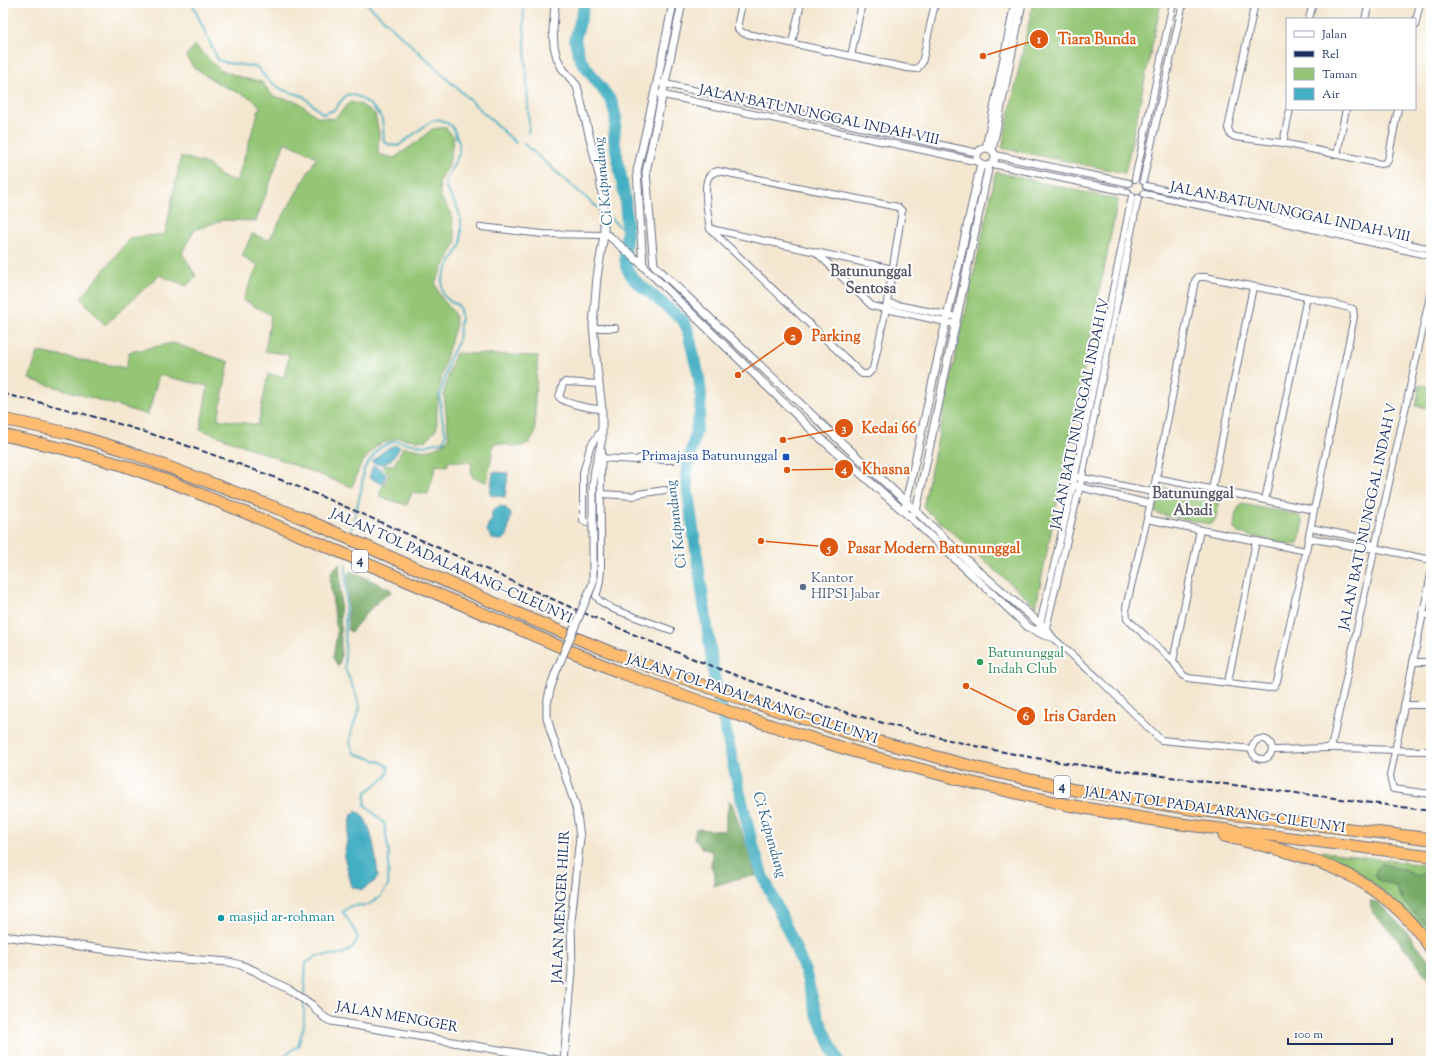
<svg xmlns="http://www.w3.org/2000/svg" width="1434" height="1064" font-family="'Sorts Mill Goudy',serif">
  <rect width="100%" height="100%" fill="#fff"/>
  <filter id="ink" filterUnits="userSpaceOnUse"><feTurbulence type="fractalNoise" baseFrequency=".025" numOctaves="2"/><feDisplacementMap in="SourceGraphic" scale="8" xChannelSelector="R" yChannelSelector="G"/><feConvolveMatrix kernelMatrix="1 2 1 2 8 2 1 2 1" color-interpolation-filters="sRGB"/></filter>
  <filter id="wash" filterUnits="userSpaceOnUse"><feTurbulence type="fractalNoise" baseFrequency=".012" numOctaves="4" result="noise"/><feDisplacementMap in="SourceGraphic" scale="16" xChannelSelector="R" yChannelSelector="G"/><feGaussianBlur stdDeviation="0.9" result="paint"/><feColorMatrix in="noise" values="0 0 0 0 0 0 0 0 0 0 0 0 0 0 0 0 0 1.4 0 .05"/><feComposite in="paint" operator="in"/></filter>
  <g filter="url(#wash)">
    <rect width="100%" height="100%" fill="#f4e7d0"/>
    <!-- green -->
    <g fill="#94c676" stroke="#587a6a">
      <path d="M1033,3H1161L1125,173L1002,148Z"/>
      <path d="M195,45L220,70L246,79L261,81L273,96L298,102L318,117L334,119L350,102L360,104L375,114L379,134L378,154L394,158L417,142L432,129L445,127L454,137L448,168L439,181L440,196L451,212L456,242L435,283L440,296L454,313L456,324C446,358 435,393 437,428L426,441L397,438L377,445L361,464L352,487L200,429L208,386L159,375L148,415L29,379L38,352L126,368L129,352L173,343L229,362L218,419L258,425L268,374L284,377L289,355L265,351L271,315L243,300L258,265L242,256L252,234L269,240L317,157L285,142L256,221L223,220L194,230L182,253L196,276L187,286L159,275L105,325L81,298L130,238L165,234L181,156L209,165L222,177L237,181L260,106L251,98L221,85L194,68L186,56Z"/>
      <path d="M996,172L1118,200L1036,606L923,507Z"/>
      <path d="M456,353L538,356L535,398V433L529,443L519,447L494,443L487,482L473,478L471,473L472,464L468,462L449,461L447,466L436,465L428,494L412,492L407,505L380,497V491L389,474L382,467L384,465H394L403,447L426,451L443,444L449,438L444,394L450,369Z"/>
      <path d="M1420,385L1431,387V409L1416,406Z"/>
      <path d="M1162,488L1213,497L1218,500C1219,507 1217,519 1212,524H1208L1159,514L1155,512L1159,490Z"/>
      <path d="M1243,504L1298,515C1307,524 1301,532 1298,543L1291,545L1238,533L1234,529C1235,521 1234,508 1243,504Z"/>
      <path d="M1319,851L1431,866V871H1426L1416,876L1407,871L1381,863L1387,884L1396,886L1402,900L1415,914L1431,929V941L1376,885L1360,874L1332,858L1319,853Z"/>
    </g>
    <!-- forest -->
    <g fill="#77ab67" stroke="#496d62">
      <path d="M339,564L340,573L341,658L338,666L333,658L337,633L330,581L331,572Z"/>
      <path d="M351,571L390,589L392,592C374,602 364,616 351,632L348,630V573Z"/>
      <path d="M729,801L732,803L756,876L744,877L713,886L715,875L711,866L712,852L701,847L694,838L696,829L724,831Z"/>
      <path d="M1381,863L1407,871L1416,876L1426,871H1431V929L1415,914L1402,900L1396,886L1378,880L1375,874L1378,866Z"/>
      <path d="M1370,901L1378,902L1407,932L1428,959L1431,964V982L1395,936L1372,912Z"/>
    </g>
    <!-- water -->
    <g fill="#43afc2" stroke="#2f6f90">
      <path d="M396,445L400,447C394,458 386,468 373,463V461C380,454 387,447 396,445Z"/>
      <path d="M373,466C378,466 383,471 386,475L382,484L369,478Z"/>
      <path d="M493,472L508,473L505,497L490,495Z"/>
      <path d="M500,506L506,508L511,514C511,518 510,520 509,524C508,535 507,543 493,539L487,531L488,524L492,520C491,513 491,509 500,506Z"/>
      <path d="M357,811C358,813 361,813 362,815C372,825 377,863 378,877L375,881L362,890L352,887L344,856L352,814Z"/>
    </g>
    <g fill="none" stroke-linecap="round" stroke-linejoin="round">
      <!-- stream -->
      <g stroke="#43afc2" stroke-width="2">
        <path d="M192,3L218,60L227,63L257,67L268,80L283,90L303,96L323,114L334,110L346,95C358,92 374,107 381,117C384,123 383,135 384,142L390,145L398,146L430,122L439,119L452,126L459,142V154L446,180V188L458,209L461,221V245L447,268L442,280V288L443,295L451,302L458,305L460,310L461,318L458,342L449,360L440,398L442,418L446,434L444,441L424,446L395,441L379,448L364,469L361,491L351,531"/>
        <path d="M366,3L516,143"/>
        <path d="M523,3L529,126L528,133"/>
        <path d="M523,143L598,208"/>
        <path d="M610,218L627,233"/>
        <path d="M304,997L306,963L317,956L343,954L353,947L358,938L352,926L343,912L350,906L368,905L380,897L388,886L389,853L384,823L365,805L366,792L386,777L389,767L381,762L354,753L350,742L352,729L360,708L355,692L345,668L346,566"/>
        <path d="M235,1061L239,1058L244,1061"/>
        <path d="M276,1061L298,1046L304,1025V1002"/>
      </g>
      <!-- river -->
      <path stroke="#43afc2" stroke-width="12" d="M585,3L575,40L580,59L585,66L612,102L616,118L614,139L625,199L627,229L625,250L626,267L635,281L683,320L687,328L699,377L701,395L700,413L686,474L688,493L714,675L735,773L751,839L762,874L791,937L805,971L816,1012L838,1061"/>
    </g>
  </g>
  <g filter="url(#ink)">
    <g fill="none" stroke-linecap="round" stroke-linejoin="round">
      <defs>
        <g id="minor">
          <path d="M742,3L738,23V29L743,33L907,68L917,69L922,63L935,3"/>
          <path d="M1255,3L1228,128L1230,134L1235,137L1283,143L1381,164L1386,163L1388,160L1398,109"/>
          <path d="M1309,19L1313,3"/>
          <path d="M1365,19L1369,3"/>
          <path d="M1415,26L1420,3"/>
          <path d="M792,43L801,3"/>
          <path d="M851,56L862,3"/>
          <path d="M661,83L978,153"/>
          <path d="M659,94L979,162"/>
          <path d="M1283,143L1290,109"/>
          <path d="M1337,154L1346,109"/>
          <path d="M995,155L1129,183"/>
          <path d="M992,164L1128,192"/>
          <path d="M718,171L898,207L902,211L886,309L873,369L868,374H862L710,229C708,216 703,189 708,178C710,174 714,172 718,171Z"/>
          <path d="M1135,179L1173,3"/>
          <path d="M1143,181L1183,3"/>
          <path d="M1146,186L1431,249"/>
          <path d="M1144,194L1295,225L1431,256"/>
          <path d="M481,227L543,234L604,235"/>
          <path d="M711,229L893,269"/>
          <path d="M817,253L872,306L955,324"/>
          <path d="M887,303L957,317"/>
          <path d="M593,328H615"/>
          <path d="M599,384L565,382L563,384L559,397C564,404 593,409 602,409"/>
          <path d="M602,451C600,483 601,515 601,547C601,563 602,580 596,596L600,601L613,609L671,630"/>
          <path d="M601,458L636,460C643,456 648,457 655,459C660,460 666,460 672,460"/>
          <path d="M1078,477L1153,492"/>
          <path d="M1156,478L1195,281L1198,277H1205L1307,297L1353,309L1354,317L1314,510"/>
          <path d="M1156,478L1314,510L1306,551L1147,519Z"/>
          <path d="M1076,486L1150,504"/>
          <path d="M1212,489L1253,287"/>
          <path d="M602,494L634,496L638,494L665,490"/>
          <path d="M1265,500L1307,297"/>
          <path d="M1147,519L1126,607L1127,619L1173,661L1183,675L1188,678L1269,688L1274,687L1277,682L1306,551"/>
          <path d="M597,524L587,523L583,520V473L590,447L602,429"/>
          <path d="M1311,528L1366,539L1374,548"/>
          <path d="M1309,538L1363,548H1374L1431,560"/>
          <path d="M1431,574L1390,776L1393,789L1431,794"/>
          <path d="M1422,615H1431"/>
          <path d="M1038,632L1073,486L1132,196"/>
          <path d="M1045,632L1082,477L1138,198"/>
          <path d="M1052,637L1101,681L1161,740L1252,749"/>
          <path d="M1173,661L1200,530"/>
          <path d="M1413,662H1431"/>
          <path d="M1228,682L1256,541"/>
          <path d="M1404,705H1431"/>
          <circle cx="1262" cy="749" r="10"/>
          <path d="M1331,748L1431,291"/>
          <path d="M1273,750C1292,750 1312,748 1332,748C1365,748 1398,751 1431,751"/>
        </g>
        <g id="tertiary">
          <path d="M555,3L553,30L554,46L557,58L562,68L577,86L600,179L604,208V235L597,277L593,325L597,368L602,409V439L595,469L593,486"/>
          <path d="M673,3L657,82L637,171L643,266L817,435L910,517L916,511L906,502L905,512"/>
          <path d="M682,3L646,172L654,265L825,427L906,502"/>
          <path d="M986,148L1015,3"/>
          <circle cx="986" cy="157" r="9"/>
          <path d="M992,150L1022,3"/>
          <path d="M604,235L609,236L644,266"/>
          <path d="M906,502L981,164"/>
          <path d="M910,517L1028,627L1044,635L1052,637L1046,629L974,567L916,511L989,165"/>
          <path d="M3,936L171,958L229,962L241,965L255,971L268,979L292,991L312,1005L325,1018L331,1021L563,1061"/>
          <path d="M564,1061L572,971L571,921L580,837"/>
        </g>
        <g id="motorway">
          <path d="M3,419L68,433L121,449L300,517L533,620L615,654L741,699L862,737L978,768L1075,790L1197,810L1431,839"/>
          <path d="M3,435L65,449L122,465L176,484L321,544L619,672L741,716L859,753L969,782L1063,804L1118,814L1173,823L1431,856"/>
          <path d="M1224,836C1308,856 1380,871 1431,949"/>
        </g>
      </defs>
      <!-- minor casing -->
      <use href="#minor" stroke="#676f86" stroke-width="8"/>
      <!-- tertiary casing -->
      <use href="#tertiary" stroke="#676f86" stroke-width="9"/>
      <!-- motorway casing -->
      <use href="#motorway" stroke="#676f86" stroke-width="13"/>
      <!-- minor -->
      <use href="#minor" stroke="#fff" stroke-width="6"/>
      <!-- tertiary -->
      <use href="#tertiary" stroke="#fff" stroke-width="7"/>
      <!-- motorway -->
      <use href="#motorway" stroke="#fdbc70" stroke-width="11"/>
      <!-- rail -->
      <path stroke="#1b2f5e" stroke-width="2" stroke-dasharray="6 3" stroke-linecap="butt" d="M3,394C96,414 187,444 276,478C325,497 373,519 421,540C537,592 654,647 774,689C852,716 933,738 1014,754C1065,764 1118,770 1170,777C1257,788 1344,799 1431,811"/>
      <defs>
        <path id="tertiary-bridge" d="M580,837L576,807L551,732L547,717V704L550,690L555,674L593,583V486"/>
      </defs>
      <!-- tertiary-bridge casing -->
      <use href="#tertiary-bridge" stroke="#676f86" stroke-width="9" stroke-linecap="butt"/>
      <!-- tertiary-bridge -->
      <use href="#tertiary-bridge" stroke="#fff" stroke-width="7"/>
    </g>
  </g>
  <!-- markers -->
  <rect fill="#1a4fb4" stroke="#fff" stroke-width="1.5" x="782" y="453" width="8" height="8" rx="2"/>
  <circle fill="#5c6f8a" stroke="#fff" stroke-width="1.5" cx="803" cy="587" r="4"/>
  <circle fill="#2e9e5b" stroke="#fff" stroke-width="1.5" cx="980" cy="662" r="4"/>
  <circle fill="#0f9aa8" stroke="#fff" stroke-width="1.5" cx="221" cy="918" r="4"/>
  <g text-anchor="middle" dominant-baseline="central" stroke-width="4" stroke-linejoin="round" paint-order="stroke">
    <!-- shield labels -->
    <g fill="#fff" stroke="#5f6d8e" stroke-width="1">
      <rect x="352" y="550" width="16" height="22" rx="3"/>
      <rect x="1054" y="776" width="16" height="22" rx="3"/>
    </g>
    <g font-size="13" font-weight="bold" fill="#1b2f5e">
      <text x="360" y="561">4</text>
      <text x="1062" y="787">4</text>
    </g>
    <!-- street labels -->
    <g font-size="14" fill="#1b2f5e" stroke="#fff">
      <text transform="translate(819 116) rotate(12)">JALAN BATUNUNGGAL INDAH VIII</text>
      <text transform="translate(1290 213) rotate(12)">JALAN BATUNUNGGAL INDAH VIII</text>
      <text transform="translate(1081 414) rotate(-78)">JALAN BATUNUNGGAL INDAH IV</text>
      <text transform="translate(1369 517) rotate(-78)">JALAN BATUNUNGGAL INDAH V</text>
      <text transform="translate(451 567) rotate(24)">JALAN TOL PADALARANG–CILEUNYI</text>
      <text transform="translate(752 700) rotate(18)">JALAN TOL PADALARANG–CILEUNYI</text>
      <text transform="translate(1215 811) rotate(8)">JALAN TOL PADALARANG–CILEUNYI</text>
      <text transform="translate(562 907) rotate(-87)">JALAN MENGER HILIR</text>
      <text transform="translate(397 1018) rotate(10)">JALAN MENGGER</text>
    </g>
    <!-- transit labels -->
    <g font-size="14" fill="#164399" stroke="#fff" text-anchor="end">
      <text x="778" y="457">Primajasa Batununggal</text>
    </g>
    <!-- service labels -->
    <g font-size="14" fill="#4e5e75" stroke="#fff" text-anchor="start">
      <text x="811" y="579">Kantor<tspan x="811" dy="16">HIPSI Jabar</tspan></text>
    </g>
    <!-- leisure labels -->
    <g font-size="14" fill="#27864d" stroke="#fff" text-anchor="start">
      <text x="988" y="654">Batununggal<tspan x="988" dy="16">Indah Club</tspan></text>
    </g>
    <!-- culture labels -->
    <g font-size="14" fill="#0d838f" stroke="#fff" text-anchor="start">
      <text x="229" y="918">masjid ar-rohman</text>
    </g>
    <!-- water labels -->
    <g font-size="15" font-style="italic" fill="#2b6286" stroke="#fff">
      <text transform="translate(604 181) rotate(-96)">Ci Kapundung</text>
      <text transform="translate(677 524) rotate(-97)">Ci Kapundung</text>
      <text transform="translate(769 835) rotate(74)">Ci Kapundung</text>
    </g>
    <!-- neighbourhood labels -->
    <g font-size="15" font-weight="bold" fill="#595866" stroke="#fff">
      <text x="871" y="272">Batununggal<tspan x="871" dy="17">Sentosa</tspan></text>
      <text x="1193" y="494">Batununggal<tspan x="1193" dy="17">Abadi</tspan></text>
    </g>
  </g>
  <!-- callouts -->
  <path fill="none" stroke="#de5710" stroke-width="1.5" d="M983 56L1039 39M738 375L793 336M783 440L844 428M787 470L844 469M761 541L829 547M966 686L1026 716"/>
  <g fill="#de5710" stroke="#fff" stroke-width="1.5">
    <circle cx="983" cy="56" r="4"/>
    <circle cx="738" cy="375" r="4"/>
    <circle cx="783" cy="440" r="4"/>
    <circle cx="787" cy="470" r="4"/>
    <circle cx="761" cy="541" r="4"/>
    <circle cx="966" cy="686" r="4"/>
    <circle cx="1039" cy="39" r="10"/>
    <circle cx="793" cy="336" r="10"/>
    <circle cx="844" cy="428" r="10"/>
    <circle cx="844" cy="469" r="10"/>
    <circle cx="829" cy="547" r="10"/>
    <circle cx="1026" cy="716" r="10"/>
  </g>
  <g font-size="12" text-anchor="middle" font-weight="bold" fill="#fff">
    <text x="1039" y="43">1</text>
    <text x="793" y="340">2</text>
    <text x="844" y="432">3</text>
    <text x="844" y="473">4</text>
    <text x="829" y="552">5</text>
    <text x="1026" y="720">6</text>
  </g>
  <g font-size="15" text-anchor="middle" font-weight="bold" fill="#de5710" stroke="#fff" stroke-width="4" stroke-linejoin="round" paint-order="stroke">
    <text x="1097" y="44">Tiara Bunda</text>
    <text x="836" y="341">Parking</text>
    <text x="889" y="433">Kedai 66</text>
    <text x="886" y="474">Khasna</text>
    <text x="934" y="553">Pasar Modern Batununggal</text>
    <text x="1080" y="721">Iris Garden</text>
  </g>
  <!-- margin -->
  <rect width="1434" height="1064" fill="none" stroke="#fff" stroke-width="16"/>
  <!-- legend -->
  <rect x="1286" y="18" width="130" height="92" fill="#ffffff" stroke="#a4acbf"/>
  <rect x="1294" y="31" width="20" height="6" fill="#ffffff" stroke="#a4acbf"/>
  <text x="1322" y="38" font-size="12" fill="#1b2f5e">Jalan</text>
  <rect x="1294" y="51" width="20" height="6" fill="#1b2f5e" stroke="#a4acbf"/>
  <text x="1322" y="58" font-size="12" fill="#1b2f5e">Rel</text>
  <rect x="1294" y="68" width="20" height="12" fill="#94c676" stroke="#a4acbf"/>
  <text x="1322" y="78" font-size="12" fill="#1b2f5e">Taman</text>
  <rect x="1294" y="88" width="20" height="12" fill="#43afc2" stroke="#a4acbf"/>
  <text x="1322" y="98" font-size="12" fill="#1b2f5e">Air</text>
  <!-- scale -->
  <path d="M1288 1038v6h104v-6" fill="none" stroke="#1b2f5e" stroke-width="2"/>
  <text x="1294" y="1038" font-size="12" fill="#1b2f5e" stroke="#ffffff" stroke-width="3" paint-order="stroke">100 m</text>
</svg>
